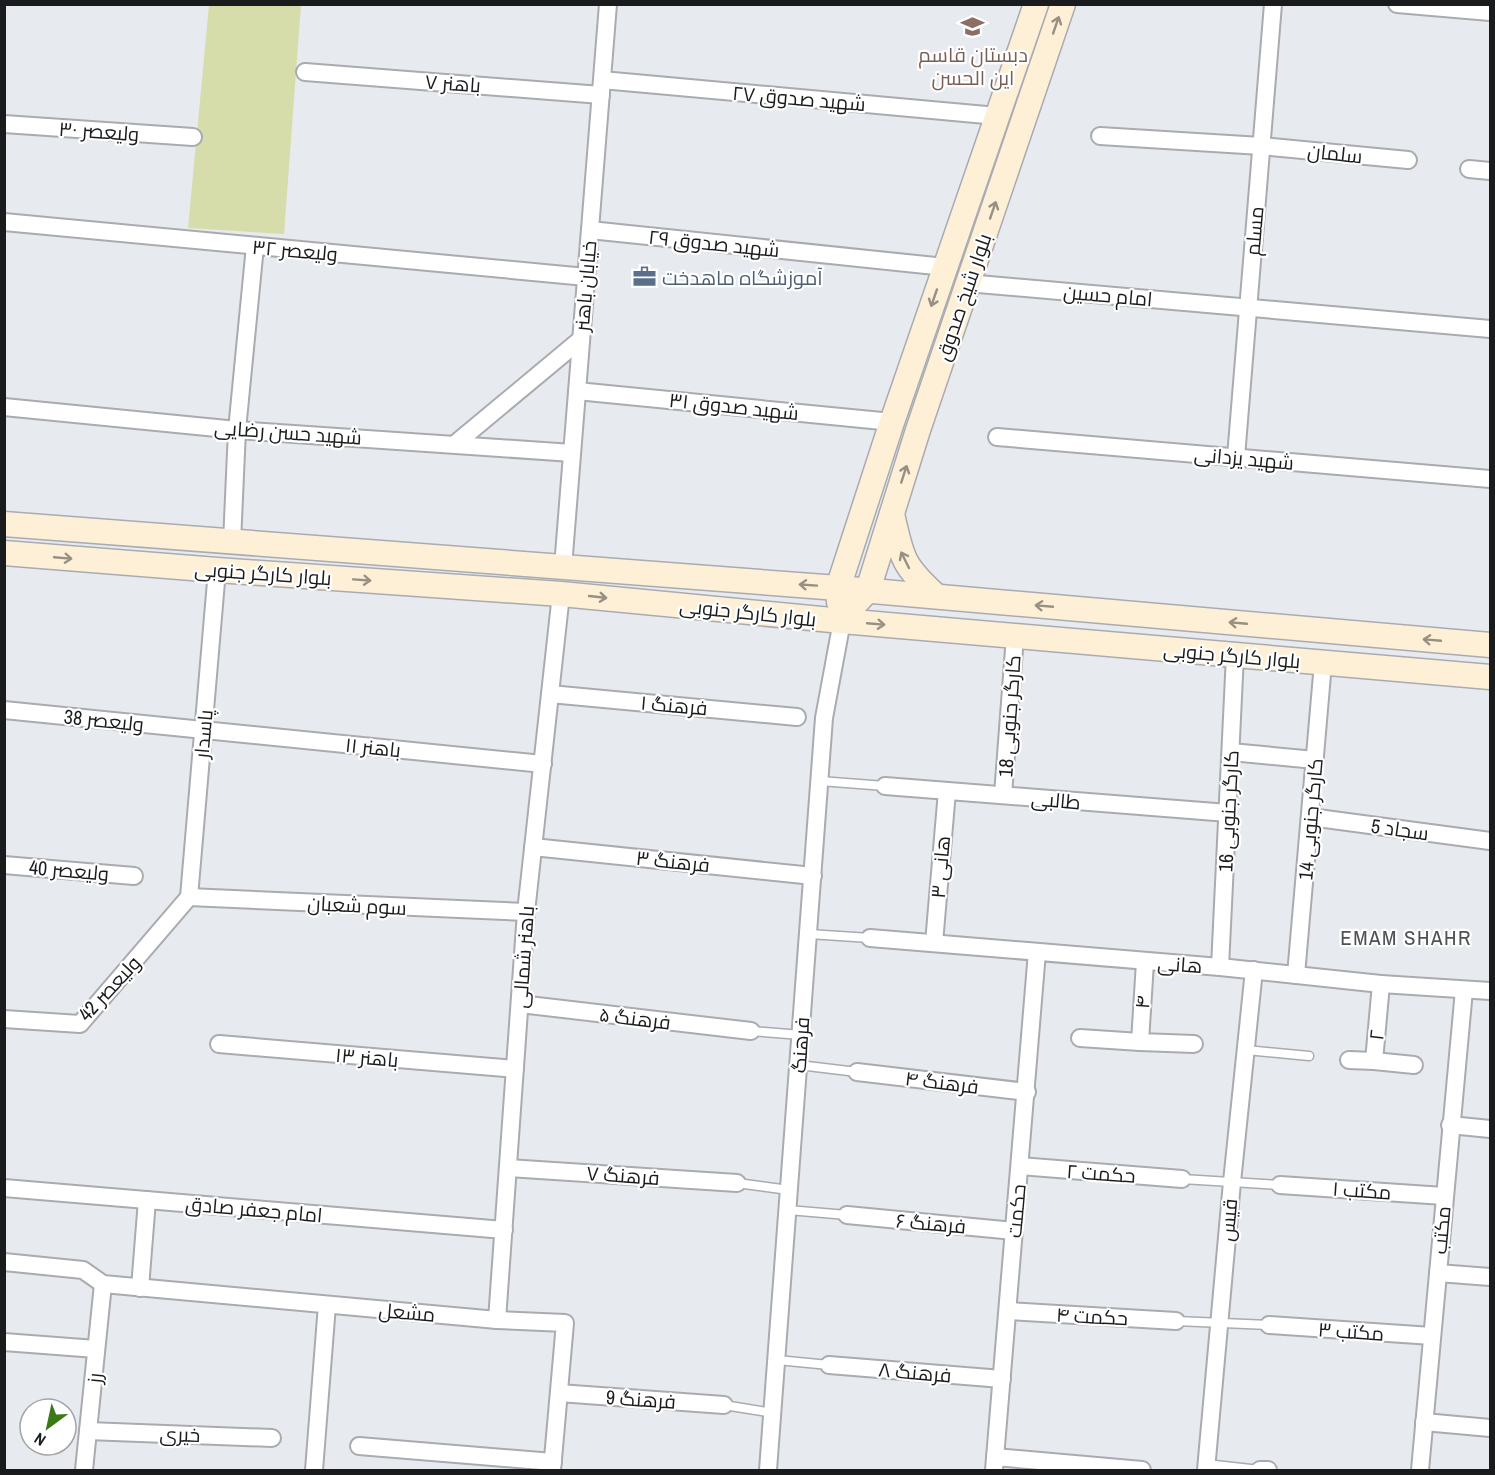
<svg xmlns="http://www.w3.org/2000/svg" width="1495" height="1475" font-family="'Archivo Narrow',Cairo,sans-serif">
  <rect width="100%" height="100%" fill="#e7eaef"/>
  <!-- green -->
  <path fill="#d6ddab" d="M209,5H301L284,234L188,228Z"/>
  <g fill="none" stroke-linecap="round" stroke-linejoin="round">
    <defs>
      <g id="lane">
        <path d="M820,781L885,786"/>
        <path d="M809,934L870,938"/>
        <path d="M751,1031L801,1035"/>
        <path d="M1246,1050L1309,1056"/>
        <path d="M799,1065L857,1072"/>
        <path d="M1182,1179L1280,1185"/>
        <path d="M737,1183L789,1190"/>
        <path d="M788,1210L847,1215"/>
        <path d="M1176,1321L1269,1325"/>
        <path d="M777,1360L829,1365"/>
        <path d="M724,1405L773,1413"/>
        <path d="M1206,1464L1260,1470"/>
      </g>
      <g id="street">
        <path d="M1397,4L1490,12"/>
        <path d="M305,72L601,95"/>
        <path d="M602,80L997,116"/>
        <path d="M4,124L193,137"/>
        <path d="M1100,136L1261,146L1408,160"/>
        <path d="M1469,169L1490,171"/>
        <path d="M4,222L586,277"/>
        <path d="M590,230L945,267"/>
        <path d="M967,283L1490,329"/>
        <path d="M577,391L892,422"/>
        <path d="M4,407L237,430L572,453"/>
        <path d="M997,437L1490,479"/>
        <path d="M455,444L580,340"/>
        <path d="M1236,457L1273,4"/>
        <path d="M232,542L237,430L255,246"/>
        <path d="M563,567L608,4"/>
        <path d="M550,694L797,717"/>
        <path d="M4,710L543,764"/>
        <path d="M1231,752L1315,760"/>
        <path d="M885,786L1228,813"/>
        <path d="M1003,795L1015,636"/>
        <path d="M1310,817L1490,841"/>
        <path d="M533,847L813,876"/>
        <path d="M4,865L134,876"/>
        <path d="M189,897L526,912"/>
        <path d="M189,897L217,570"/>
        <path d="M870,938L1220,967L1381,984L1490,991"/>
        <path d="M934,943L947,791"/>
        <path d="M1145,962L1140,1042L1194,1044"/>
        <path d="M1220,967L1235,655"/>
        <path d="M1296,975L1323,663"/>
        <path d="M520,1004L751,1031"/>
        <path d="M4,1019L80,1024L189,897"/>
        <path d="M1080,1038L1140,1042"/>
        <path d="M219,1044L515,1069"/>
        <path d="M1349,1060L1374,1061L1381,984"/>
        <path d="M1374,1061L1414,1065"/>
        <path d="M857,1072L1027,1092"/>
        <path d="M1450,1125L1490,1129"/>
        <path d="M1020,1166L1182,1179"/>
        <path d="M508,1168L737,1183"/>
        <path d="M1280,1185L1444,1196"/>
        <path d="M4,1188L504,1230"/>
        <path d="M847,1215L1014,1231"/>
        <path d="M4,1262L83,1270L103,1284L497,1320L565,1323L552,1470"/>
        <path d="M1438,1273L1490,1277"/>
        <path d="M140,1288L147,1200"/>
        <path d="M1008,1311L1176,1321"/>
        <path d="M497,1320L526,912L561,594"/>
        <path d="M1269,1325L1432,1336"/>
        <path d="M4,1342L96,1349"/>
        <path d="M829,1365L1002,1379"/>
        <path d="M559,1393L724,1405"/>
        <path d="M1424,1422L1490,1428"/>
        <path d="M88,1431L272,1438"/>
        <path d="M359,1446L553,1462"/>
        <path d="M995,1457L1142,1470"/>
        <path d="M84,1470L103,1284"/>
        <path d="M314,1470L327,1305"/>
        <path d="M768,1470L824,718L842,621"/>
        <path d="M994,1470L1037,952"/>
        <path d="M1206,1470L1232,1182L1254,970"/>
        <path d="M1260,1470H1268"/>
        <path d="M1420,1470L1464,990"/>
      </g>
      <g id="secondary">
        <path d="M892,514C902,558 902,565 936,596"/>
        <path d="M4,524L838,588L1490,645"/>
        <path d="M4,553L217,570L561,594L842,621L1490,677"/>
        <path d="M839,602L838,588L892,422L1036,4"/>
        <path d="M857,602L868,590L918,430L1063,4"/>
      </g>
    </defs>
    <!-- lane casing -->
    <use href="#lane" stroke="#a9abb0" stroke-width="11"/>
    <!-- street casing -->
    <use href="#street" stroke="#a9abb0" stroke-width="20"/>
    <!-- secondary casing -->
    <use href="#secondary" stroke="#a9abb0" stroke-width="27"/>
    <!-- lane -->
    <use href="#lane" stroke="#fff" stroke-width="8"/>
    <!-- street -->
    <use href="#street" stroke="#fff" stroke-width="16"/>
    <!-- secondary -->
    <use href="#secondary" stroke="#fef0d7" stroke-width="24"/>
  </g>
  <!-- one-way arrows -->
  <defs><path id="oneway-shaft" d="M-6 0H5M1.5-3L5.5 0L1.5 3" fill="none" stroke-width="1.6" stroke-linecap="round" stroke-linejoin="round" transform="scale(1.5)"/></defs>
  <g stroke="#979083">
    <use href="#oneway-shaft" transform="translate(1056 25) rotate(-71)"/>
    <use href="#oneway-shaft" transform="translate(993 210) rotate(-71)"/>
    <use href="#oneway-shaft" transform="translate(934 298) rotate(109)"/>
    <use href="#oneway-shaft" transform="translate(904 474) rotate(-72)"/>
    <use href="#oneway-shaft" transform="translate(63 558) rotate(5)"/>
    <use href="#oneway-shaft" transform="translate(905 560) rotate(-116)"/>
    <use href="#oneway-shaft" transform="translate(362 580) rotate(4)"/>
    <use href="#oneway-shaft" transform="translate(808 585) rotate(-176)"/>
    <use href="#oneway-shaft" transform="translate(598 597) rotate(6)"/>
    <use href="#oneway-shaft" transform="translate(1044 606) rotate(-175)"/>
    <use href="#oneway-shaft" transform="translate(1238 623) rotate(-175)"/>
    <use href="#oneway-shaft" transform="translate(876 624) rotate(5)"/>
    <use href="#oneway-shaft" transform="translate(1432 640) rotate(-175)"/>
  </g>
  <!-- icons -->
  <defs>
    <symbol id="school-bare" viewBox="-9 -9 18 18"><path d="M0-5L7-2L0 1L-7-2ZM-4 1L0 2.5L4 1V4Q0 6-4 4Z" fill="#8d6e63" stroke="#fff" stroke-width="2.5" paint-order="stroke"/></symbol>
    <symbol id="office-bare" viewBox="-9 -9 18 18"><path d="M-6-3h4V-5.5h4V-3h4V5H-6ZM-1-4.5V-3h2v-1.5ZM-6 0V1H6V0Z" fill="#5c6f8a" stroke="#fff" stroke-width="2.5" paint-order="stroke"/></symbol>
  </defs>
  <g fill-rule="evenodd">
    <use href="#school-bare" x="956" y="10" width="33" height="33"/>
    <use href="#office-bare" x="628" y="260" width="33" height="33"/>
  </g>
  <g text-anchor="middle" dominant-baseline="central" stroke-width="4.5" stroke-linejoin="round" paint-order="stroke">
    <!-- education labels -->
    <g font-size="20" fill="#785e54" stroke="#fff">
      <text x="973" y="54">دبستان قاسم<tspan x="973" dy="23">این الحسن</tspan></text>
    </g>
    <!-- street labels -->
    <g font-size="20" fill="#1a1b1d" stroke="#fff">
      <text transform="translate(453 83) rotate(4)">باهنر ۷</text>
      <text transform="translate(799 98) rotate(5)">شهید صدوق ۲۷</text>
      <text transform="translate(99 131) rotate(4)">ولیعصر ۳۰</text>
      <text transform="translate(1335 153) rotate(6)">سلمان</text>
      <text transform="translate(1254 231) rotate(-85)">مسلم</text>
      <text transform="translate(714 243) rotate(6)">شهید صدوق ۲۹</text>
      <text transform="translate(295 250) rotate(5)">ولیعصر ۳۲</text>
      <text transform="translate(585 286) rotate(-85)">خیابان باهنر</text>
      <text transform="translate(1108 295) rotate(5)">امام حسین</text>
      <text transform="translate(963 297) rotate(-71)">بلوار شیخ صدوق</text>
      <text transform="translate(734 406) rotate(6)">شهید صدوق ۳۱</text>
      <text transform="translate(288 432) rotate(4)">شهید حسن رضایی</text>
      <text transform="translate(1244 458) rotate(5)">شهید یزدانی</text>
      <text transform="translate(263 573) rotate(4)">بلوار کارگر جنوبی</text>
      <text transform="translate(748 612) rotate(6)">بلوار کارگر جنوبی</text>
      <text transform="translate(1232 655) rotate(5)">بلوار کارگر جنوبی</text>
      <text transform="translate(674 705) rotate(5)">فرهنگ ۱</text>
      <text transform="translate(1009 716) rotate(-86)">کارگر جنوبی 18</text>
      <text transform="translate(104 720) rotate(6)">ولیعصر 38</text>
      <text transform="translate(203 734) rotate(-85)">پاسدار</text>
      <text transform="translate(373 747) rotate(6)">باهنر ۱۱</text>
      <text transform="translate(1056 800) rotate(5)">طالبی</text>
      <text transform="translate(1228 811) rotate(-87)">کارگر جنوبی 16</text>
      <text transform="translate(1310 819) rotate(-85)">کارگر جنوبی 14</text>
      <text transform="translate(1400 829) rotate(8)">سجاد 5</text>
      <text transform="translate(673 861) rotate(6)">فرهنگ ۳</text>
      <text transform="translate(940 867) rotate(-85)">هانی ۳</text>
      <text transform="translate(69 870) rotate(5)">ولیعصر 40</text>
      <text transform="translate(357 905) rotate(3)">سوم شعبان</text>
      <text transform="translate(523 957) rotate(-86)">باهنر شمالی</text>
      <text transform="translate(1180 964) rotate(4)">هانی</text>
      <text transform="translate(109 988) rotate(-47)">ولیعصر 42</text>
      <text transform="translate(1142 1002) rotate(-86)">۴</text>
      <text transform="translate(635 1018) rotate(7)">فرهنگ ۵</text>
      <text transform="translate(1376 1035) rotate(-84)">۲</text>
      <text transform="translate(800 1045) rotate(-86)">فرهنگ</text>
      <text transform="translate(367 1057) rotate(5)">باهنر ۱۳</text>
      <text transform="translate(942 1082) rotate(7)">فرهنگ ۴</text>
      <text transform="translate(1101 1173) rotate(4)">حکمت ۲</text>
      <text transform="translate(623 1175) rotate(4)">فرهنگ ۷</text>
      <text transform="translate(1362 1190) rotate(4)">مکتب ۱</text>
      <text transform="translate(254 1209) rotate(5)">امام جعفر صادق</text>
      <text transform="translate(1016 1211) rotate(-85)">حکمت</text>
      <text transform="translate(1228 1220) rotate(-85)">قیس</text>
      <text transform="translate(931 1223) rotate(5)">فرهنگ ۶</text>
      <text transform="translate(1441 1230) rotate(-85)">مکتب</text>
      <text transform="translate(407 1312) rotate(5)">مشعل</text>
      <text transform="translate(1092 1316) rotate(3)">حکمت ۴</text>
      <text transform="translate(1351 1331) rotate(4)">مکتب ۳</text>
      <text transform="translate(915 1372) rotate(5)">فرهنگ ۸</text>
      <text transform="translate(94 1378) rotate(-84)">رز</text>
      <text transform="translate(641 1399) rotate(4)">فرهنگ 9</text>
      <text transform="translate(180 1434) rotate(2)">خیری</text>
    </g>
    <!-- service labels -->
    <g font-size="20" fill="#4e5e75" stroke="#fff" text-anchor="start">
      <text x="662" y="277">آموزشگاه ماهدخت</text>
    </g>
    <!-- neighbourhood labels -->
    <g font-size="21" letter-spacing="1.5" fill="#4f5155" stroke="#fff">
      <text x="1406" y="937">EMAM SHAHR</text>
    </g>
  </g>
  <!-- border -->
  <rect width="1495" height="1475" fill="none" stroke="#1a1b1d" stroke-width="12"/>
  <!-- north arrow -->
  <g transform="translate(48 1427) rotate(213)"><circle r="28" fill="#ffffff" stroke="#a3a4a5" stroke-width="1.5"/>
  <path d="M0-4.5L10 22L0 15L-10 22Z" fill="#3a7916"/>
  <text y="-9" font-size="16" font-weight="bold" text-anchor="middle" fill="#1a1b1d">N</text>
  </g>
</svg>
